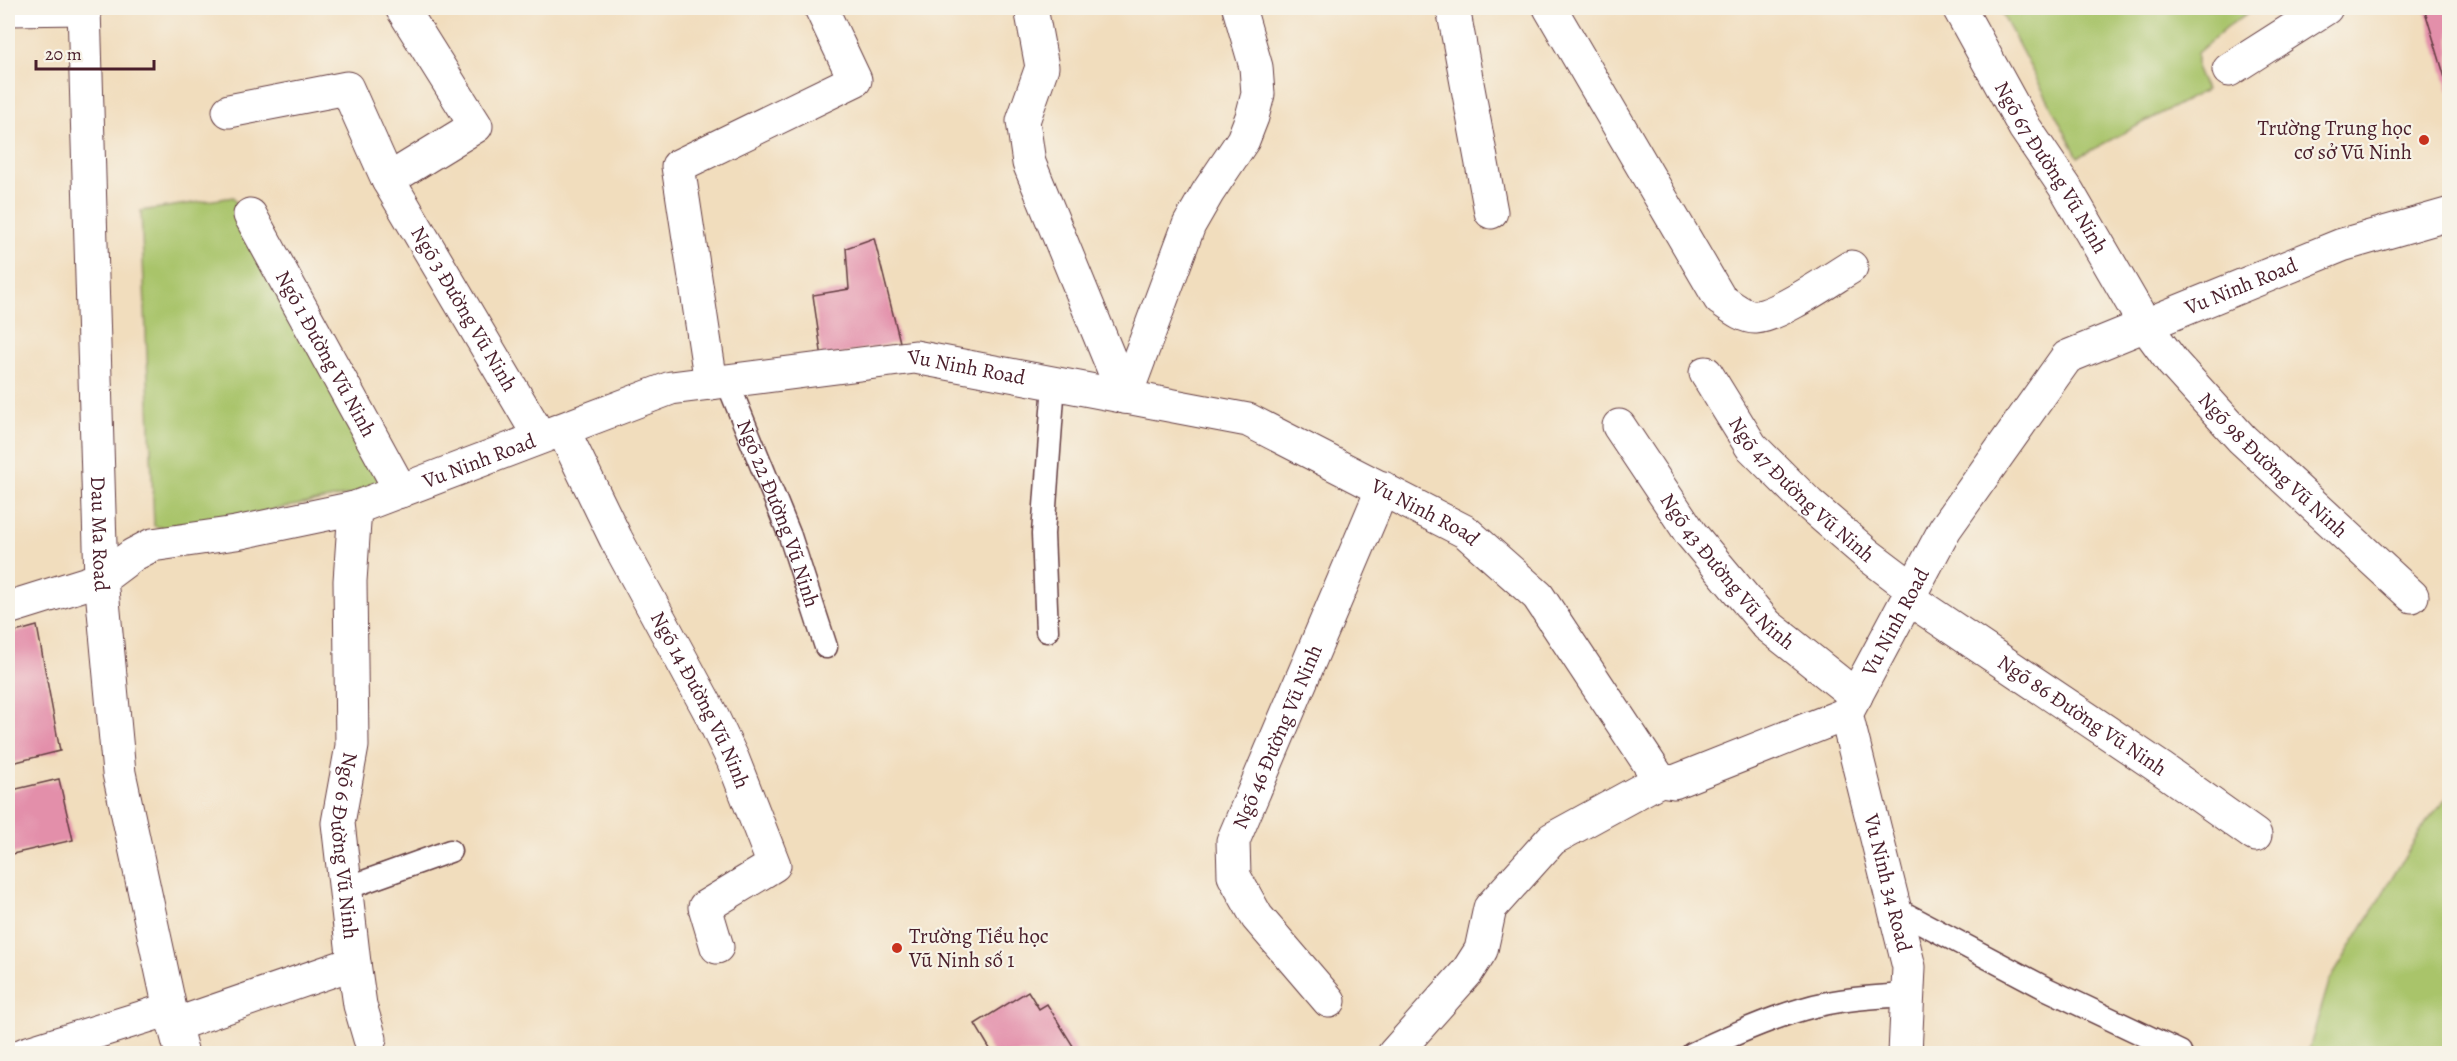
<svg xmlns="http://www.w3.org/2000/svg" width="2457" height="1061" font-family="Alegreya,serif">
  <rect width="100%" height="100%" fill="#f7f3e8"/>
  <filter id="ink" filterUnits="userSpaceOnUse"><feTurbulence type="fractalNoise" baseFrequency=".0167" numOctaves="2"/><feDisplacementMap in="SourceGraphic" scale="12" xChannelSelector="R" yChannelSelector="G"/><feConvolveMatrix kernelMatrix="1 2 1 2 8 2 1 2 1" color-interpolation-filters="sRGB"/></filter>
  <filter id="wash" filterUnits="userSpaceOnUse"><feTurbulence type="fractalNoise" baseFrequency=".008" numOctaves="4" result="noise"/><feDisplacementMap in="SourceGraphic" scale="24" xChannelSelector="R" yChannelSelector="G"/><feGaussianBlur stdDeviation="1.35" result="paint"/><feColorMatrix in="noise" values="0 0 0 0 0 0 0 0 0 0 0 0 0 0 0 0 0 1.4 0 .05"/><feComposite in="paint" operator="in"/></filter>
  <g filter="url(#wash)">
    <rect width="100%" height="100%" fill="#f1ddbd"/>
    <!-- green -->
    <g fill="#a9c46a" stroke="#7a724a" stroke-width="1.5">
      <path d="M1999,8H2255L2227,27L2197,53V69L2206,90L2078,157Z"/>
      <path d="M233,197L381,486L359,493L170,530L154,526L141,211Z"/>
      <path d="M2449,795V1053H2308L2329,982L2426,822Z"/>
    </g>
    <g id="blocks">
      <!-- building -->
      <g fill="#e38faa">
        <path d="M2424,8H2450V90L2449,91Z"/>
        <path d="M874,238L900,342L822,358L813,295L849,289L846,248Z"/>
        <path d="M37,626L60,751L8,764V634Z"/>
        <path d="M59,779L73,840L8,855V791Z"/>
        <path d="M1028,991L1039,1009L1047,1004L1078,1054H993L975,1024Z"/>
      </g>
    </g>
  </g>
  <g filter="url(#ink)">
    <use href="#blocks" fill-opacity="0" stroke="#633c41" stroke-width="1.5"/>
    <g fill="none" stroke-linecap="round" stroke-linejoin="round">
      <defs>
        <g id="service">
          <path id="s1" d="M727,381L790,536L826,647"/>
          <path d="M1047,631L1043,534L1054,383"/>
          <path d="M344,889L450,851"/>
          <path d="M1894,908L2047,989L2180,1052"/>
          <path d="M1692,1054C1727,1037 1765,1020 1803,1009C1837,999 1873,997 1908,995"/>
        </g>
        <g id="minor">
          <path id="s2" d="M402,8L476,126L388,180L540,437"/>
          <path d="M1031,8L1042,67L1023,121L1029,163L1125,397"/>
          <path d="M1453,8L1491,212"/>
          <path d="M1550,8L1720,299C1729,305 1744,318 1756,317C1778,316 1831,279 1851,267"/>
          <path id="s3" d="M1959,8L2025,128L2065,187L2145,325L2173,363L2242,439L2412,596"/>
          <path d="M8,9L84,8"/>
          <path d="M2229,70L2326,8"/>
          <path d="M229,111L347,88L388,180"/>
          <path id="s4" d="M250,215L401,491"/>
          <path id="s5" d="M1706,373L1751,446L1809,504L1868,555L1913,589"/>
          <path d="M711,383L678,166L855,80L821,8"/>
          <path d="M1125,397L1189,225L1208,192L1243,140L1252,117L1258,94L1256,67L1239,8"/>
          <path id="s6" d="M1619,426L1691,534L1767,625L1856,696"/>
          <path id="s7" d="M563,430L616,539L710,712L733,760L774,865L705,907L717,947"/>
          <path id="s8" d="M355,508L350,581L352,746L338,823L354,963L360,1005L370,1039"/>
          <path id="s9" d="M1908,598L2162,769L2255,835"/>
          <path id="s10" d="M1846,714L1909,967L1905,1054"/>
          <path id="s11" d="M1329,1001L1257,917L1234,876L1233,841L1383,488"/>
          <path d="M174,1025L354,963"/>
          <path d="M25,1054L170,1009"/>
          <path d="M1394,1054L1467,972L1481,950L1490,908L1552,839L1660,780"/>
        </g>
        <g id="tertiary">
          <path id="s12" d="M84,8L101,579L119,773L170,1009L182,1054"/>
          <path id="s13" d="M8,608L101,579L133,555L152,545L236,533L355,508L671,388L915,357L1248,420L1466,532L1538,596L1660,780L1674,782L1846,714L1945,529L2067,357L2342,245L2450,214"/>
        </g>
      </defs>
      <!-- service casing -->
      <use href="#service" stroke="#633c41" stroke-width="25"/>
      <!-- minor casing -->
      <use href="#minor" stroke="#633c41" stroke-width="35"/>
      <!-- tertiary casing -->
      <use href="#tertiary" stroke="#633c41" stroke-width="35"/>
      <!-- service -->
      <use href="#service" stroke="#fff" stroke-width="22"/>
      <!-- minor -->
      <use href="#minor" stroke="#fff" stroke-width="33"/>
      <!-- tertiary -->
      <use href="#tertiary" stroke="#fff" stroke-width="33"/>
    </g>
  </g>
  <!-- markers -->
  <g fill="#c8321e" stroke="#f7f3e8" stroke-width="2">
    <circle cx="2424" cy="140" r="6"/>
    <circle cx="897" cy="948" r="6"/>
  </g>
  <g text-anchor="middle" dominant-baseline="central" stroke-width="4.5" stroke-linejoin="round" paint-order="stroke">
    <!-- poi labels -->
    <g font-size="21" fill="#4a1f2b" stroke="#f7f3e8" text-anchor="end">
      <text x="2412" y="128">Trường Trung học<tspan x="2412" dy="24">cơ sở Vũ Ninh</tspan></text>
      <text x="909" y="936" text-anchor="start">Trường Tiểu học<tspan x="909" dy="24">Vũ Ninh số 1</tspan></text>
    </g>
    <!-- street labels -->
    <g font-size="21" fill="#4a1f2b" stroke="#f7f3e8">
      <text stroke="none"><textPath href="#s3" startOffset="184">Ngõ 67 Đường Vũ Ninh</textPath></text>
      <text stroke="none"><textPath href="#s13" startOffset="2658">Vu Ninh Road</textPath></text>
      <text stroke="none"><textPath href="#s2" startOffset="392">Ngõ 3 Đường Vũ Ninh</textPath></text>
      <text stroke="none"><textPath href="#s4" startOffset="158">Ngõ 1 Đường Vũ Ninh</textPath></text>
      <text stroke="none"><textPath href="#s13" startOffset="1002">Vu Ninh Road</textPath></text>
      <text stroke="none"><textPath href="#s13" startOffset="498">Vu Ninh Road</textPath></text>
      <text stroke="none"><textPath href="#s3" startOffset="558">Ngõ 98 Đường Vũ Ninh</textPath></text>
      <text stroke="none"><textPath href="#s5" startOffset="152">Ngõ 47 Đường Vũ Ninh</textPath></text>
      <text stroke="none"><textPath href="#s1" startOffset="142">Ngõ 22 Đường Vũ Ninh</textPath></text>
      <text stroke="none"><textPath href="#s13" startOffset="1488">Vu Ninh Road</textPath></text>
      <text stroke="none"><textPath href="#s12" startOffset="526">Dau Ma Road</textPath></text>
      <text stroke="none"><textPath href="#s6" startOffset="182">Ngõ 43 Đường Vũ Ninh</textPath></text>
      <text stroke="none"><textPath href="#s13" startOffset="2154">Vu Ninh Road</textPath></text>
      <text stroke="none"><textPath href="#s7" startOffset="303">Ngõ 14 Đường Vũ Ninh</textPath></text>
      <text stroke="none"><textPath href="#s9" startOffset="210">Ngõ 86 Đường Vũ Ninh</textPath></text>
      <text stroke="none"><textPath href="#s11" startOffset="306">Ngõ 46 Đường Vũ Ninh</textPath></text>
      <text stroke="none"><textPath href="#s8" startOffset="339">Ngõ 6 Đường Vũ Ninh</textPath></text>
      <text stroke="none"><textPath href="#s10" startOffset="174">Vu Ninh 34 Road</textPath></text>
    </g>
  </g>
  <!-- margin -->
  <rect width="2457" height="1061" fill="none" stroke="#f7f3e8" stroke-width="30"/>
  <!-- scale -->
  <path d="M36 60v9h118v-9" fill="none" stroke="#4a1f2b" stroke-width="3"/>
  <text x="45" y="60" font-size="18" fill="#4a1f2b" stroke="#f7f3e8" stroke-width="4.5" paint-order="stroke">20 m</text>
</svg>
